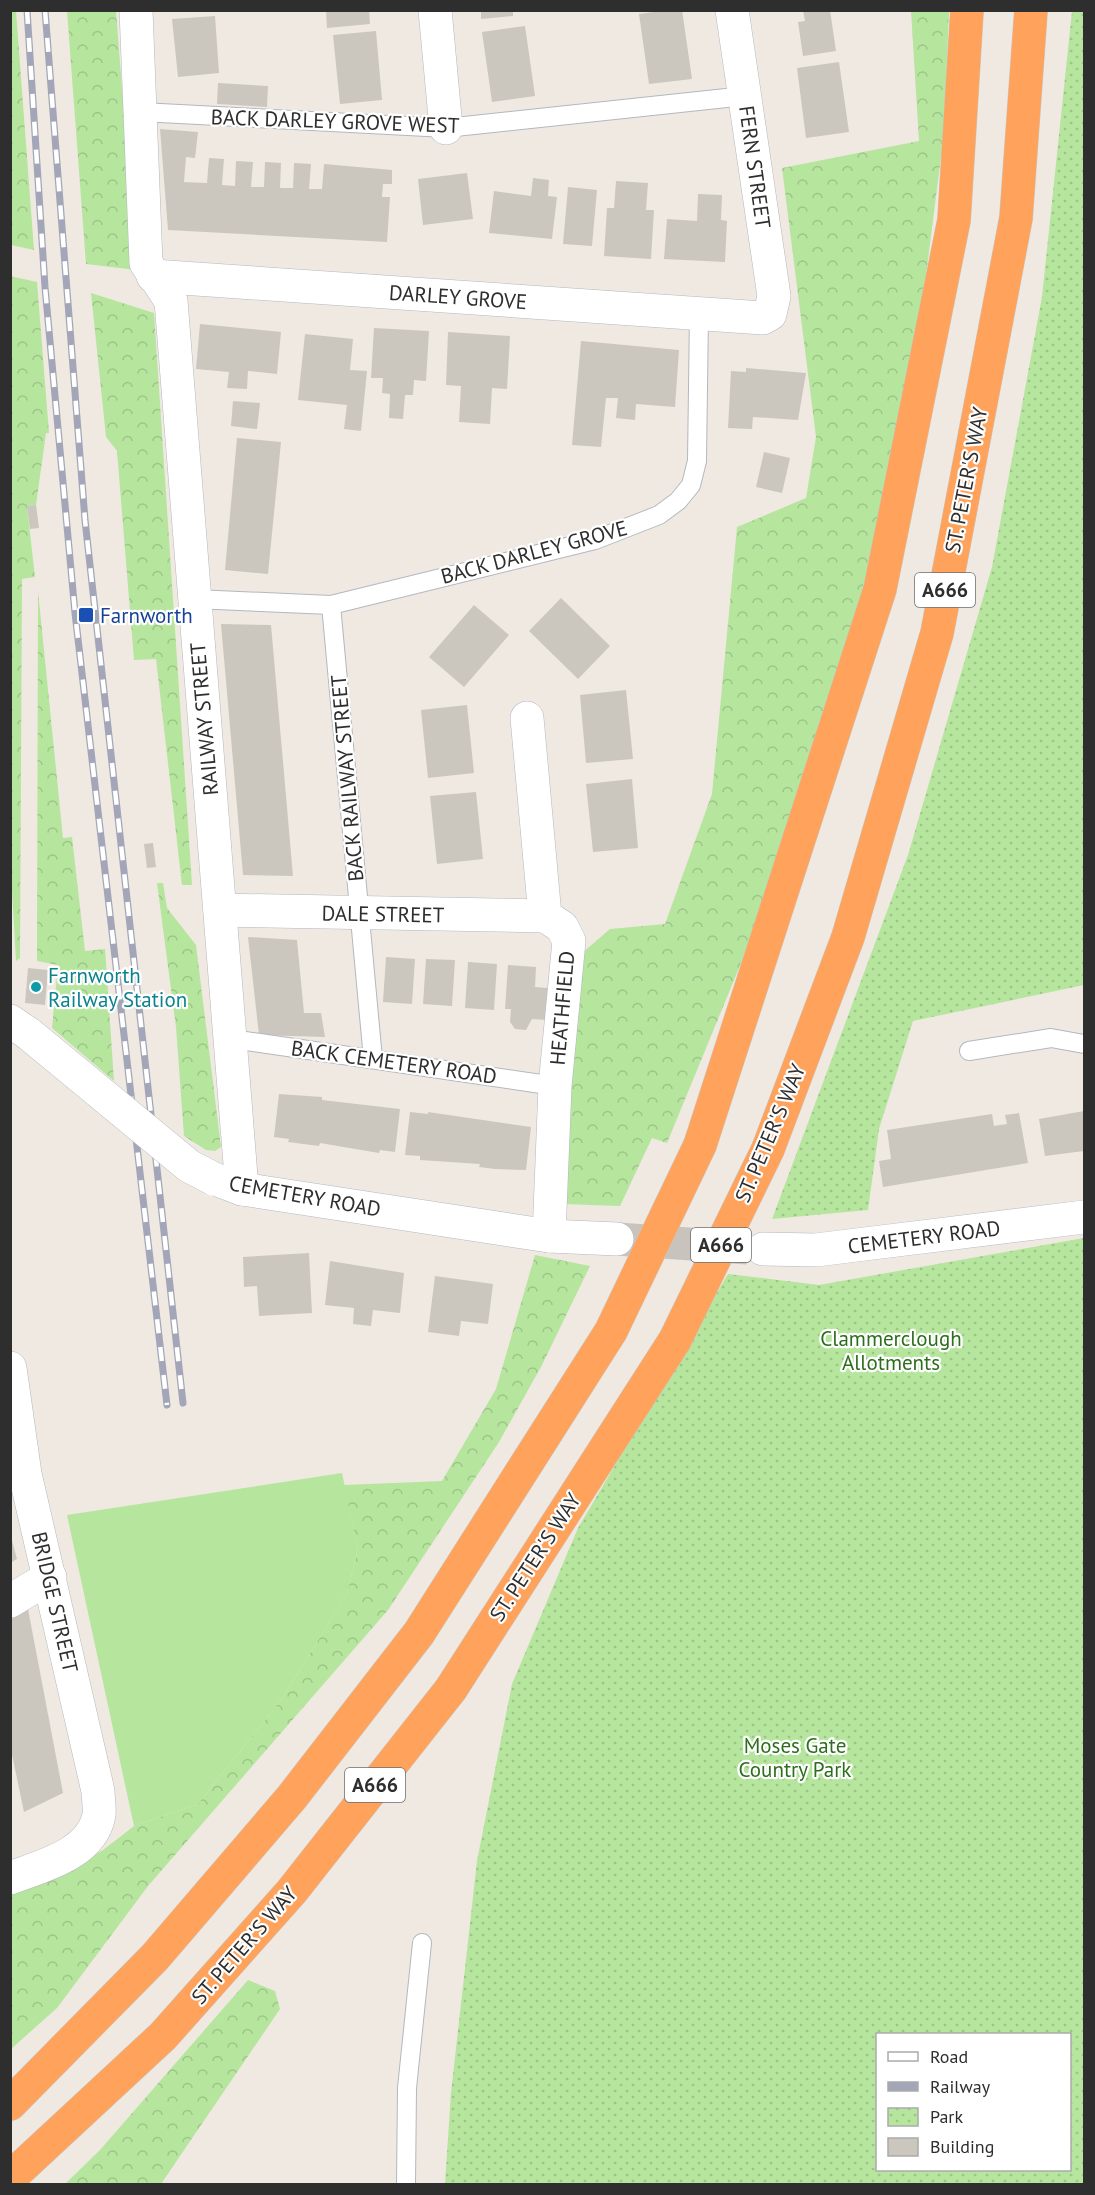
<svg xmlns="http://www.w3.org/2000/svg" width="1095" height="2195" font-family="'PT Sans',sans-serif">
  <defs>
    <pattern id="forest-crowns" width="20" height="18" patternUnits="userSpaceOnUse" patternTransform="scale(1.5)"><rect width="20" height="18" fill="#b6e59e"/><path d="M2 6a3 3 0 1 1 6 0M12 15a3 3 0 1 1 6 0" fill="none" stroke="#9dc588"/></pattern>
    <pattern id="park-dots" width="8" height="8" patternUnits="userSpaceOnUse" patternTransform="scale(1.5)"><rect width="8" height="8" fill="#b6e59e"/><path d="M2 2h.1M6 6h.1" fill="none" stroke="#9dc588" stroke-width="1.8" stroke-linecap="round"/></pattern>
  </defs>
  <rect width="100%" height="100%" fill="#efe9e1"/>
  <!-- grass -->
  <path fill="#b6e59e" d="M342,1473L358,1549L347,1594L281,1700L198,1804L134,1826L67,1515Z"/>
  <!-- forest -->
  <g fill="url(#forest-crowns)">
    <path d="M10,11H16L34,250L11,245Z"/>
    <path d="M67,11H116L136,270L86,264Z"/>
    <path d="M911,11H949L944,133L917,347L881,518L833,703L753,934L667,1143L652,1138L620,1206L563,1204L581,954L610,929L665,924L712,794L737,527L806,498L816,437L782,168L919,141Z"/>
    <path d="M10,276L37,282L49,433H46L36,505L27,506L35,577L22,579L20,958L16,961L10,855Z"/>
    <path d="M91,293L154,313L192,885H182L156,659L134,660L117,451L106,437Z"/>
    <path d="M38,591L63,838L72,837L85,951L105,949L114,1081L52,1028L58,965L37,961Z"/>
    <path d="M157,883H163L167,908L196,945L221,1147L215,1151L206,1150L184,1136L176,1027Z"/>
    <path d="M535,1255L590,1266L542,1365L499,1442L388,1610L148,1886L57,2008L11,2049V1889L65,1872L103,1850L134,1826L198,1804L281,1700L347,1594L358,1549L344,1485L442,1481L496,1389Z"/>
    <path d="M248,1980L275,1991L280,2009L161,2184H65L100,2150Z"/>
  </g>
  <!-- park -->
  <g fill="url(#park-dots)" fill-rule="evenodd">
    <path d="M1072,11H1084V985L913,1021L879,1129L868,1210L772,1219L908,855L992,567L1042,297Z"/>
    <path d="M1084,1238V2184H445L451,2093L477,1861L512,1684L578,1528L728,1274L819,1285ZM878,2034H1070V2170H878Z"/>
  </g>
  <!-- building -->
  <g fill="#cbc7bf">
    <path d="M326,10H369L370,24L327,28Z"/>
    <path d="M481,10H513V16L481,19Z"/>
    <path d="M668,10H682L692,79L649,84L639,14Z"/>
    <path d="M803,10H830L836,51L803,56L798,22L805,21Z"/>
    <path d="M215,16L219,73L178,77L172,19Z"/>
    <path d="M525,26L535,96L492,102L482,32Z"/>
    <path d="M376,31L382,100L340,104L333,35Z"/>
    <path d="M839,62L849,132L806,138L797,68Z"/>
    <path d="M218,83L268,86L267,107L217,104Z"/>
    <path d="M160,129L198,132L195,158L186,157L184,182L207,183L209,158L224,159L222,185L235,186L236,161L253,162L251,187H264L265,162L281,163L280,188H293L294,163L311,164L309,189H322L324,164L392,170V184H383L382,197H390L387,242L168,230Z"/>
    <path d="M467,173L473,219L423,225L418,179Z"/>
    <path d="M533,178L549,180L548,196L557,197L552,239L489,233L494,191L531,196Z"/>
    <path d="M616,181L648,183L646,210H654L651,259L604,256L607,208H614Z"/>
    <path d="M568,187L597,190L592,246L563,244Z"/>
    <path d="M698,194L722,195L721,220L727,221L725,262L664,259L667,219L697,221Z"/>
    <path d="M200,324L281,332L277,374L248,371L247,389L227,388L229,372L196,369Z"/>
    <path d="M374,328L429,331L426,381L414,380L413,395H405L403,419L389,418L390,394L382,393L383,378H371Z"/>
    <path d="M448,332L510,336L507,389L492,388L490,424L459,422L461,386L446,385Z"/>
    <path d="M305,334L353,339L350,370L367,371L361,431L344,429L347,405L298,400Z"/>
    <path d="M581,341L679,350L675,407L636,404L635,420L616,418L618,398H606L601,447L572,445Z"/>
    <path d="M746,368L806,373L798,420L753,417L752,429L728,428L731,371L746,372Z"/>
    <path d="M233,401L260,403L257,429L231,426Z"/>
    <path d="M237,438L281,442L268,574L225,570Z"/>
    <path d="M764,452L790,458L782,493L756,487Z"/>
    <path d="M36,505L39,528L30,529L27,506Z"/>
    <path d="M561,598L610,646L578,679L529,631Z"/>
    <path d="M474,605L509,635L464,687L429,657Z"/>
    <path d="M221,624L271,625L293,876L243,875Z"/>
    <path d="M626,690L633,759L586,763L580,695Z"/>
    <path d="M467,705L474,773L428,778L421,710Z"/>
    <path d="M632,779L638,848L593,852L586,784Z"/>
    <path d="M476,792L483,859L437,864L430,796Z"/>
    <path d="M153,843L156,867L147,868L144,844Z"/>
    <path d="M248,937L297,940L304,1013H321L325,1037L259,1035Z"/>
    <path d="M386,957L415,959L412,1004L383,1002Z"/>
    <path d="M426,959L455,960L452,1006L423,1004Z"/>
    <path d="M468,962L497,964L494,1010L465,1008Z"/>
    <path d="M508,965L536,967L535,987L548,988L547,1020L532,1019L526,1030L515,1029L510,1022L511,1009H505Z"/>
    <path d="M28,968L48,970L45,1005L25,1003Z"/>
    <path d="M279,1094L322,1097V1100L400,1109L395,1152L380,1150L379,1153L320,1143L319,1146L288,1142L289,1139L274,1137Z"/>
    <path d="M1084,1111V1151L1045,1156L1039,1119Z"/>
    <path d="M410,1112L428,1114V1112L531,1127L526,1170L495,1169L479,1167L480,1164L420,1160V1156L405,1155Z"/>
    <path d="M1019,1113L1028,1163L883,1187L879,1161L891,1159L887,1130L992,1114L994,1126L1007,1124L1005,1115Z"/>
    <path d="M309,1253L312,1313L259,1316L257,1286L244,1287L243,1257Z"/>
    <path d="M330,1261L404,1273L400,1313L373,1310L371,1326L353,1324L354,1308L325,1305Z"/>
    <path d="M435,1276L493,1284L488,1324L461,1321L459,1336L428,1332Z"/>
    <path d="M10,1533L17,1559L10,1563Z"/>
    <path d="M28,1609L63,1793L24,1812L10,1745V1620Z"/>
  </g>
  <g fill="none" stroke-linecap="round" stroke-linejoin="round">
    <!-- street-tunnel -->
    <path stroke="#c8c4bd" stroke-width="33" stroke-dasharray="33 16" stroke-linecap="butt" d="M617,1239L763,1249"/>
    <defs>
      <g id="lane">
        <path d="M141,112L446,128L745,96"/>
        <path d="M194,599L331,605L595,540L659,515L678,501L691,485L697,461L699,314"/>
        <path d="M331,605L373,1059"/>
        <path d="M232,1039L555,1086"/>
        <path d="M969,1051L1051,1038L1084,1044"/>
        <path d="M406,2184L407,2088L422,1943"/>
      </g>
      <g id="street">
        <path d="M136,10L146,263L171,301L242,1189"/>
        <path d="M435,10L446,128"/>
        <path d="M153,276L763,318L770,314L774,296L732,10"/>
        <path d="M527,718L545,916L562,927L569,941L555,1086L549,1236"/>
        <path d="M220,910L545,916"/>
        <path d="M10,1021L29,1034"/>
        <path d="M221,1181L242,1189L549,1236L617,1239"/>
        <path d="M763,1249L816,1250L1084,1217"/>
        <path d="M10,1368L25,1474L98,1791C98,1798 100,1807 99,1815C92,1854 42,1866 10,1878"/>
        <path d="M10,1601L50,1577"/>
      </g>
      <g id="highway">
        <path d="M700,1145L880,589L954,220L967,10"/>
        <path d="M768,1149L848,937L937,633L1016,218L1031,10"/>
        <path d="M10,2104L155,1957L292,1797L419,1633L611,1331"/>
        <path d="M10,2178L163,2036L292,1891L451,1689L675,1340"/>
      </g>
    </defs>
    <!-- lane casing -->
    <use href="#lane" stroke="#b4b7c1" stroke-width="20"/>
    <!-- street casing -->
    <use href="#street" stroke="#b4b7c1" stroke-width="34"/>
    <!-- highway casing -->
    <use href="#highway" stroke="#c9c9c9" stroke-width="34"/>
    <!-- lane -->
    <use href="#lane" stroke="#fff" stroke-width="18"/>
    <!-- street -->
    <use href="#street" stroke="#fff" stroke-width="33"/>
    <!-- highway -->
    <use href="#highway" stroke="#ffa35c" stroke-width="33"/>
    <defs>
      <g id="rail">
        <path d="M27,10L45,287L75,613L167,1405"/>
        <path d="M45,10L85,520L183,1403"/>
      </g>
    </defs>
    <!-- rail casing -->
    <use href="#rail" stroke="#a3a6b8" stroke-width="7"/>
    <!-- rail -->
    <use href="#rail" stroke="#fff" stroke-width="4.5" stroke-dasharray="14" stroke-linecap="butt"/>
    <defs>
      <path id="street-bridge" d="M29,1034L189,1166L214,1179"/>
      <g id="highway-bridge">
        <path d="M611,1331L700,1145"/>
        <path d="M675,1340L768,1149"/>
      </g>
    </defs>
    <!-- street-bridge casing -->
    <use href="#street-bridge" stroke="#b4b7c1" stroke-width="34" stroke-linecap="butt"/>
    <!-- highway-bridge casing -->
    <use href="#highway-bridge" stroke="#c9c9c9" stroke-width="34" stroke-linecap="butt"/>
    <!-- street-bridge -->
    <use href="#street-bridge" stroke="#fff" stroke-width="33"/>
    <!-- highway-bridge -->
    <use href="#highway-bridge" stroke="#ffa35c" stroke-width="33"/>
  </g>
  <!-- markers -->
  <rect fill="#1a4fb4" stroke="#fff" stroke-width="2" x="78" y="607" width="16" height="16" rx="3"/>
  <circle fill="#0f9aa8" stroke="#fff" stroke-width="2" cx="36" cy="987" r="6"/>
  <g text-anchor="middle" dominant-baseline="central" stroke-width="4.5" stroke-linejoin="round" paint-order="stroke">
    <!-- shield labels -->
    <g fill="#fff" stroke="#6d6d6d" stroke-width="1.5">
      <rect x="915" y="573" width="60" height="34" rx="4.5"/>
      <rect x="691" y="1228" width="60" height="34" rx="4.5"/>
      <rect x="345" y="1768" width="60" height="34" rx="4.5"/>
    </g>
    <g font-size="20" font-weight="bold" fill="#2e2e2e">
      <text x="945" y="590">A666</text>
      <text x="721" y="1245">A666</text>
      <text x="375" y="1785">A666</text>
    </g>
    <!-- street labels -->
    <g font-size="21" fill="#2e2e2e" stroke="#fff">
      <text transform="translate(335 121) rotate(2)">BACK DARLEY GROVE WEST</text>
      <text transform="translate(755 167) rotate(82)">FERN STREET</text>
      <text transform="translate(458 297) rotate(4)">DARLEY GROVE</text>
      <text transform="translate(966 480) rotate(-79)">ST. PETER'S WAY</text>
      <text transform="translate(534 552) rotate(-15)">BACK DARLEY GROVE</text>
      <text transform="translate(204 719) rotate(-95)">RAILWAY STREET</text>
      <text transform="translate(347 778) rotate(-95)">BACK RAILWAY STREET</text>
      <text transform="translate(383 914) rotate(1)">DALE STREET</text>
      <text transform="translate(562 1008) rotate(-85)">HEATHFIELD</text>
      <text transform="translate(394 1062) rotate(8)">BACK CEMETERY ROAD</text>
      <text transform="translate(770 1133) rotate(-67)">ST. PETER'S WAY</text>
      <text transform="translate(305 1196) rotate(10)">CEMETERY ROAD</text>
      <text transform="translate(924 1237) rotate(-7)">CEMETERY ROAD</text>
      <text transform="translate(535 1557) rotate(-57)">ST. PETER'S WAY</text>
      <text transform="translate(55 1602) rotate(77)">BRIDGE STREET</text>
      <text transform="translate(244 1945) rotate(-49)">ST. PETER'S WAY</text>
    </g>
    <!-- transit labels -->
    <g font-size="21" fill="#164399" stroke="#fff" text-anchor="start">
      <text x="100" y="615">Farnworth</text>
    </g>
    <!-- culture labels -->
    <g font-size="21" fill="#0d838f" stroke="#fff" text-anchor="start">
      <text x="48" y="975">Farnworth<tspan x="48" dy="24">Railway Station</tspan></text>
    </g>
    <!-- park labels -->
    <g font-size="21" fill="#2c6e1b" stroke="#fff">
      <text x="891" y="1338">Clammerclough<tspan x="891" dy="24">Allotments</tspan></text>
      <text x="795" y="1745">Moses Gate<tspan x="795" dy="24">Country Park</tspan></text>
    </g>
  </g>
  <!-- border -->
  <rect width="1095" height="2195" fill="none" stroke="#2e2e2e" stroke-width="24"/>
  <!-- legend -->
  <rect x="876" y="2033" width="195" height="138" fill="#ffffff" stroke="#ababab" stroke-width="1.5"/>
  <rect x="888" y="2052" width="30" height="9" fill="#ffffff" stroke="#ababab" stroke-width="1.5"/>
  <text x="930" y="2063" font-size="18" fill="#2e2e2e">Road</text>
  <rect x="888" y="2082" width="30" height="9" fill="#a3a6b8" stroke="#ababab" stroke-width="1.5"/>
  <text x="930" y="2093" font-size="18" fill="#2e2e2e">Railway</text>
  <rect x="888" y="2108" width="30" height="18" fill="url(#park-dots)" stroke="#ababab" stroke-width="1.5"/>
  <text x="930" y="2123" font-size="18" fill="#2e2e2e">Park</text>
  <rect x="888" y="2138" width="30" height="18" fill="#cbc7bf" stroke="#ababab" stroke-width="1.5"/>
  <text x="930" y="2153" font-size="18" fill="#2e2e2e">Building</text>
</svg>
